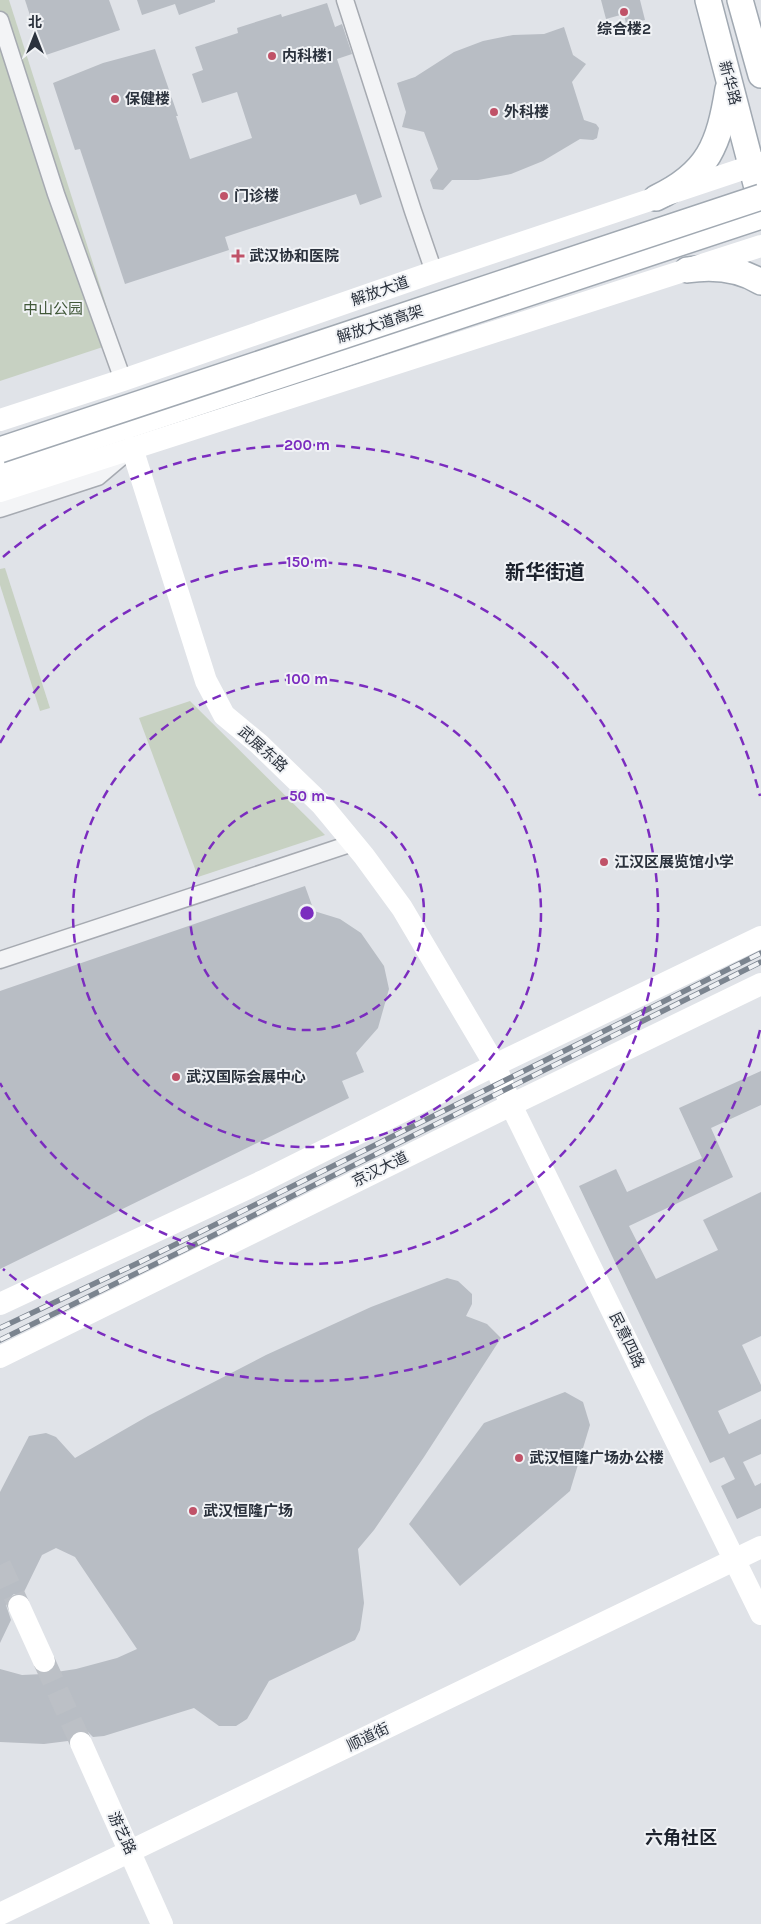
<svg xmlns="http://www.w3.org/2000/svg" width="761" height="1924" font-family="Karla,'Noto Sans SC',sans-serif">
  <rect width="100%" height="100%" fill="#e0e3e8"/>
  <!-- green -->
  <g fill="#c7d1c2">
    <path d="M0,0H9L118,342L0,381Z"/>
    <path d="M5,568L50,708L40,711L0,585V569Z"/>
    <path d="M190,701L325,835L198,877L139,718Z"/>
  </g>
  <!-- building -->
  <g fill="#b8bdc4">
    <path d="M25,0H109L120,30L43,56Z"/>
    <path d="M137,0H215V2L179,15L175,4L142,15Z"/>
    <path d="M601,0H640L645,20L626,24L624,14L606,19Z"/>
    <path d="M327,3L335,27L342,24L352,54L337,59L382,197L360,205L356,194L225,237L229,250L125,284L80,149L75,150L53,83L103,63L155,49L178,116H176L190,159L252,138L237,92L202,103L192,74L203,70L195,47L238,33L237,28L281,14L282,17Z"/>
    <path d="M564,27L573,55L586,64L572,82L584,120L596,124L599,128L597,138L593,140L580,139L543,161L511,174L478,180H452L443,190L433,189L430,180L438,169L424,132L402,127L406,112L397,83L415,77L454,52L483,41L513,35L544,34Z"/>
    <path d="M305,886L314,911L340,919L361,933L384,966L389,989L378,1028L356,1053L364,1072L342,1081L349,1098L0,1269V991Z"/>
    <path d="M761,1071V1105L711,1128L733,1177L629,1226L656,1279L718,1250L703,1220L761,1192V1336L742,1345L761,1385V1391L718,1411L729,1434L761,1419V1454L743,1462L755,1486L761,1483V1508L737,1519L721,1486L735,1479L724,1457L710,1463L579,1186L616,1169L627,1192L702,1158L679,1108Z"/>
    <path d="M447,1278L458,1281L472,1294V1304L466,1316L487,1324L501,1338L424,1457L374,1530L358,1549L364,1603L360,1630L355,1640L269,1681L247,1719L236,1726H219L194,1708L104,1736L93,1737L88,1732L82,1730L75,1731L71,1735L68,1741L44,1744L0,1742V1669L22,1675L43,1674L76,1669L117,1658L137,1649L75,1557L56,1548L42,1555L23,1594H14L8,1599L6,1605L11,1620L0,1643V1492L29,1436L46,1433L56,1437L75,1458L148,1416L266,1355L371,1307Z"/>
    <path d="M565,1392L583,1402L590,1425L570,1491L460,1586L409,1524L484,1423Z"/>
  </g>
  <g fill="none" stroke-linecap="round" stroke-linejoin="round">
    <!-- secondary-tunnel -->
    <g stroke="#bcc0c6" stroke-width="22" stroke-dasharray="22 11" stroke-linecap="butt">
      <path d="M0,1565L19,1606"/>
      <path d="M44,1661L81,1743"/>
    </g>
    <defs>
      <g id="street">
        <path d="M345,0L413,211L434,272"/>
        <path d="M0,20L56,194L123,380"/>
        <path d="M0,509L98,477L124,455"/>
        <path d="M0,960L353,843"/>
      </g>
      <g id="primary">
        <path d="M708,0L761,203"/>
        <path d="M740,0L761,75"/>
        <path d="M656,198C709,173 719,144 728,89"/>
        <path d="M687,270C713,266 738,268 761,282"/>
        <path d="M0,468L761,216"/>
      </g>
    </defs>
    <!-- street casing -->
    <use href="#street" stroke="#a6aab1" stroke-width="19"/>
    <!-- primary casing -->
    <use href="#primary" stroke="#a1a9b2" stroke-width="28"/>
    <!-- street -->
    <use href="#street" stroke="#f3f4f6" stroke-width="16"/>
    <!-- secondary -->
    <g stroke="#fff" stroke-width="22">
      <path d="M0,420L123,380L434,272L761,163"/>
      <path d="M132,448L206,681L224,715L259,744L321,804L364,856L402,908L495,1065L511,1105L761,1614"/>
      <path d="M0,491L761,246"/>
      <path d="M0,1304L263,1181L495,1065L761,937"/>
      <path d="M0,1357L511,1105L761,984"/>
      <path d="M19,1606L44,1661"/>
      <path d="M81,1743L162,1924"/>
      <path d="M0,1914L761,1547"/>
    </g>
    <!-- primary -->
    <use href="#primary" stroke="#fff" stroke-width="25"/>
    <defs>
      <g id="rail">
        <path d="M0,1328L138,1263L761,953"/>
        <path d="M0,1340L190,1247L761,962"/>
      </g>
    </defs>
    <!-- rail casing -->
    <use href="#rail" stroke="#7b848f" stroke-width="5.5"/>
    <!-- rail -->
    <use href="#rail" stroke="#f0f2f5" stroke-width="4" stroke-dasharray="11" stroke-linecap="butt"/>
    <defs>
      <path id="primary-bridge" d="M0,450L761,197"/>
    </defs>
    <!-- primary-bridge casing -->
    <use href="#primary-bridge" stroke="#a1a9b2" stroke-width="28" stroke-linecap="butt"/>
    <!-- primary-bridge -->
    <use href="#primary-bridge" stroke="#fff" stroke-width="25"/>
  </g>
  <!-- distance rings -->
  <g fill="none" stroke="#7b2cbf" stroke-width="2.5" stroke-dasharray="9 6">
    <circle cx="307" cy="913" r="117"/>
    <circle cx="307" cy="913" r="234"/>
    <path d="M0 743A351 351 0 1 1 0 1083"/>
    <path d="M760 1030A468 468 0 0 1 3 1269M3 557A468 468 0 0 1 760 796"/>
  </g>
  <!-- markers -->
  <g fill="#c05268" stroke="#f0f2f5" stroke-width="2">
    <circle cx="624" cy="12" r="5"/>
    <circle cx="272" cy="56" r="5"/>
    <circle cx="115" cy="99" r="5"/>
    <circle cx="494" cy="112" r="5"/>
    <circle cx="224" cy="196" r="5"/>
    <path d="M235.5 248.5h5v5h5v5h-5v5h-5v-5h-5v-5h5z"/>
    <circle cx="604" cy="862" r="5"/>
    <circle cx="176" cy="1077" r="5"/>
    <circle cx="519" cy="1458" r="5"/>
    <circle cx="193" cy="1511" r="5"/>
  </g>
  <g text-anchor="middle" dominant-baseline="central" stroke-width="4" stroke-linejoin="round" paint-order="stroke">
    <!-- poi labels -->
    <g font-size="15" font-weight="bold" fill="#2b323d" stroke="#f0f2f5" text-anchor="start">
      <text x="624" y="29" text-anchor="middle">综合楼2</text>
      <text x="282" y="56">内科楼1</text>
      <text x="125" y="99">保健楼</text>
      <text x="504" y="112">外科楼</text>
      <text x="234" y="196">门诊楼</text>
      <text x="249" y="256">武汉协和医院</text>
      <text x="614" y="862">江汉区展览馆小学</text>
      <text x="186" y="1077">武汉国际会展中心</text>
      <text x="529" y="1458">武汉恒隆广场办公楼</text>
      <text x="203" y="1511">武汉恒隆广场</text>
    </g>
    <!-- street labels -->
    <g font-size="15" fill="#2b323d" stroke="#f0f2f5">
      <text transform="translate(730 83) rotate(75)">新华路</text>
      <text transform="translate(380 291) rotate(-19)">解放大道</text>
      <text transform="translate(380 324) rotate(-18)">解放大道高架</text>
      <text transform="translate(263 749) rotate(42)">武展东路</text>
      <text transform="translate(380 1169) rotate(-26)">京汉大道</text>
      <text transform="translate(627 1340) rotate(64)">民意四路</text>
      <text transform="translate(368 1737) rotate(-26)">顺道街</text>
      <text transform="translate(122 1833) rotate(65)">游艺路</text>
    </g>
    <!-- park labels -->
    <g font-size="15" fill="#415839" stroke="#f0f2f5">
      <text x="53" y="309">中山公园</text>
    </g>
    <!-- quarter labels -->
    <g font-size="18" font-weight="bold" fill="#1d232e" stroke="#f0f2f5">
      <text x="681" y="1838">六角社区</text>
    </g>
    <!-- district labels -->
    <g font-size="20" font-weight="bold" fill="#1d232e" stroke="#f0f2f5">
      <text x="545" y="572">新华街道</text>
    </g>
  </g>
  <circle cx="307" cy="913" r="8" fill="#7b2cbf" stroke="#f0f2f5" stroke-width="2.5"/>
  <g font-size="15" text-anchor="middle" font-weight="bold" fill="#7b2cbf" stroke="#f0f2f5" stroke-width="4" stroke-linejoin="round" paint-order="stroke">
    <text x="307" y="450">200 m</text>
    <text x="307" y="567">150 m</text>
    <text x="307" y="684">100 m</text>
    <text x="307" y="801">50 m</text>
  </g>
  <!-- north arrow -->
  <g transform="translate(35 35)" stroke="#f0f2f5" stroke-width="4" paint-order="stroke">
  <path d="M0-4L9 19L0 12L-9 19Z" fill="#2b323d"/>
  <text y="-8" font-size="14" font-weight="bold" text-anchor="middle" fill="#2b323d">北</text>
  </g>
</svg>
